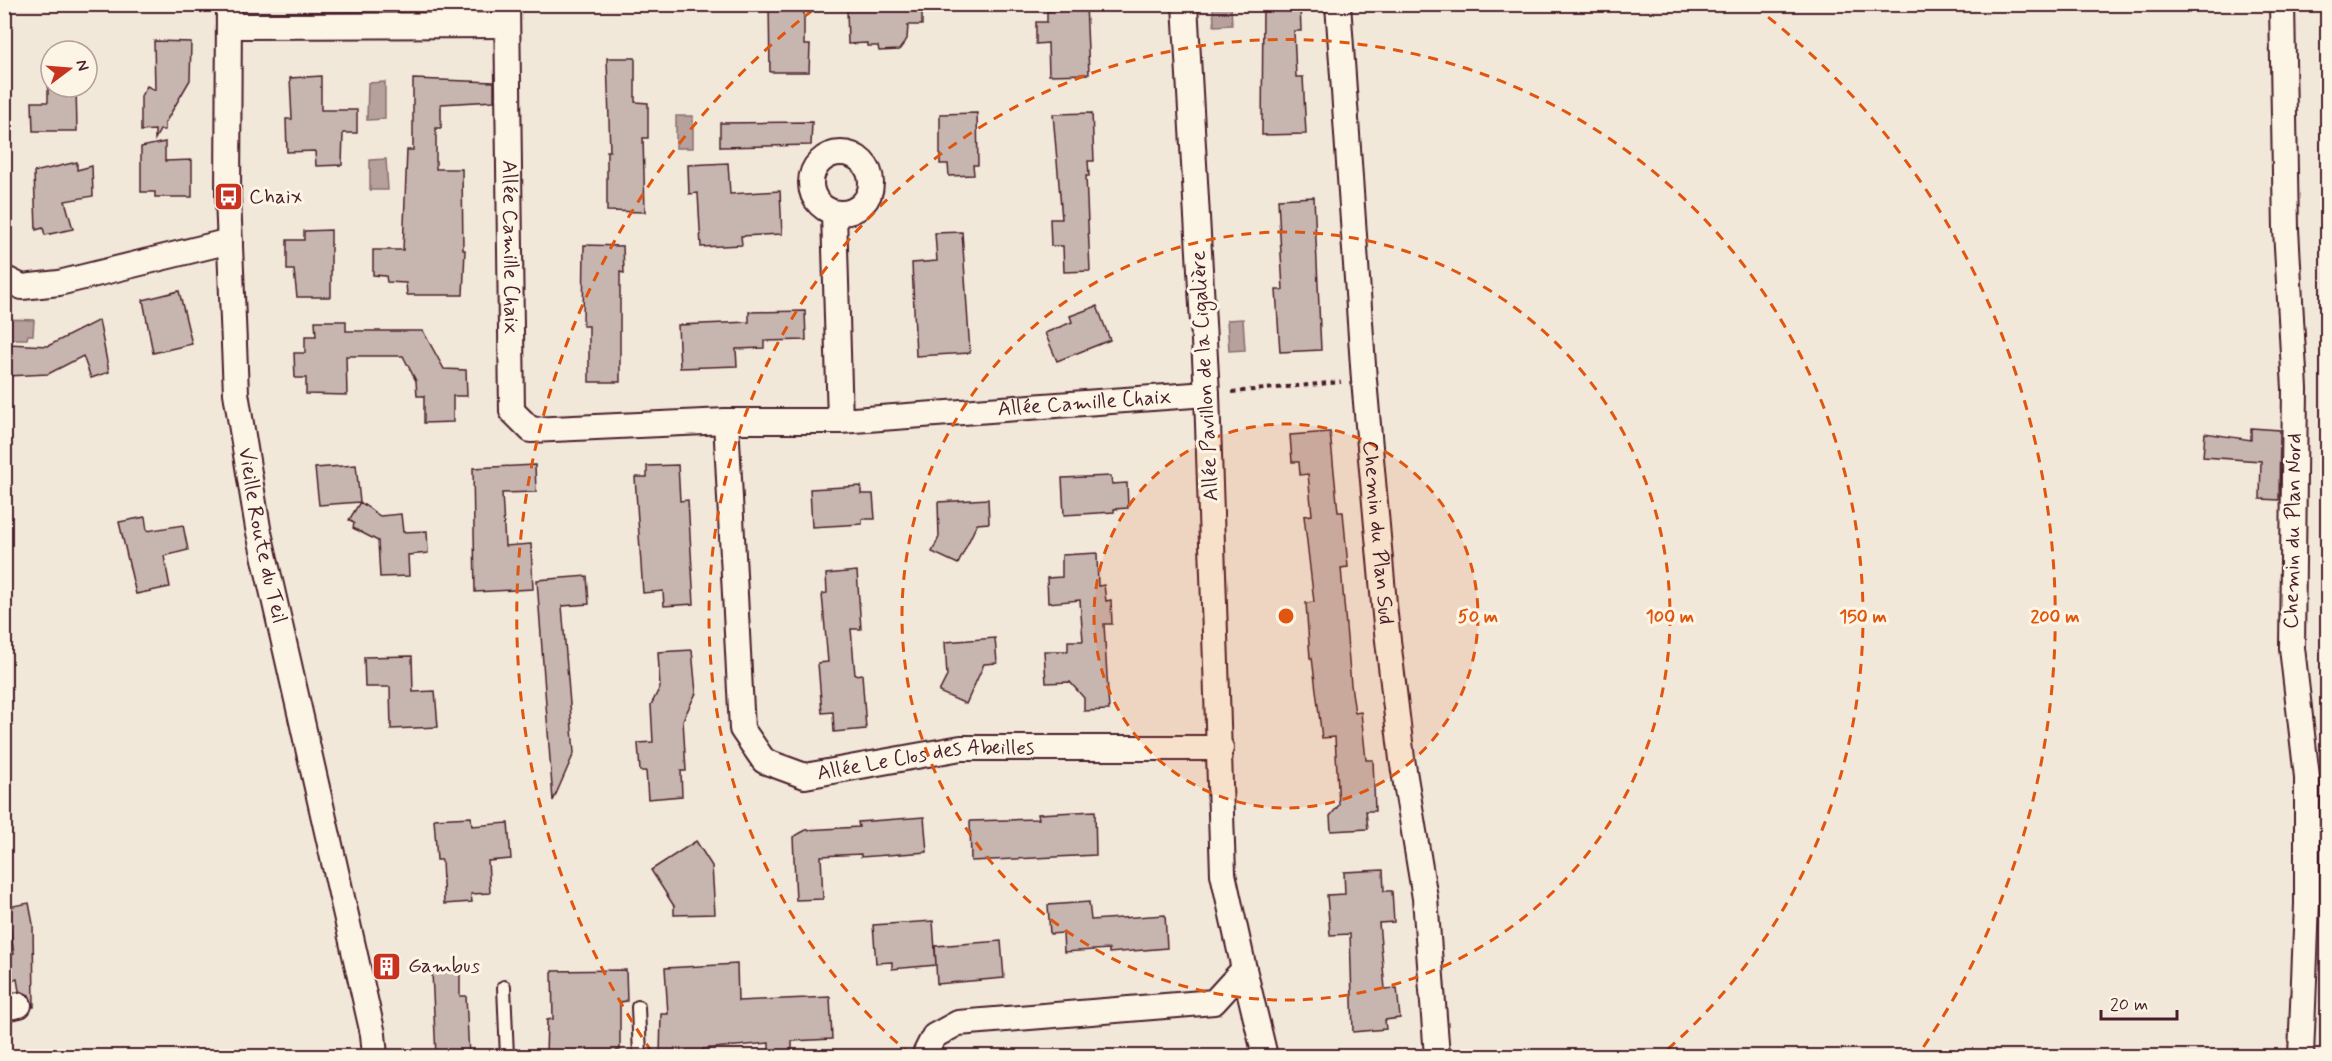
<svg xmlns="http://www.w3.org/2000/svg" width="2332" height="1061" font-family="Mynerve,sans-serif">
  <rect width="100%" height="100%" fill="#f1e8da"/>
  <filter id="ink" filterUnits="userSpaceOnUse"><feTurbulence type="fractalNoise" baseFrequency=".0167" numOctaves="2"/><feDisplacementMap in="SourceGraphic" scale="12" xChannelSelector="R" yChannelSelector="G"/><feConvolveMatrix kernelMatrix="1 2 1 2 8 2 1 2 1" color-interpolation-filters="sRGB"/></filter>
  <g filter="url(#ink)">
    <!-- water -->
    <g fill="#b6a19c" stroke="#8b6d6f" stroke-width="1.5">
      <path d="M1213,5H1231L1232,25L1214,26Z"/>
      <path d="M385,82V119L367,120L368,83Z"/>
      <rect x="676" y="116" width="17" height="32"/>
      <path d="M386,159L388,190H370V160Z"/>
      <path d="M5,319L34,320L33,335H28L27,339H8V334H5Z"/>
      <path d="M1243,319L1245,350L1229,351L1227,320Z"/>
    </g>
    <!-- building -->
    <g fill="#c7b6af" stroke="#4a1f2b" stroke-width="1.5">
      <path d="M769,4H804V45H810L809,72H770Z"/>
      <path d="M876,4H922V25H908L907,39L899,50L879,51L878,46H867V43L848,44L847,8L877,7Z"/>
      <path d="M1058,4H1086L1089,74L1049,75L1048,43L1036,44V22H1047V11L1058,10Z"/>
      <path d="M1263,5H1300L1301,31H1294L1296,77H1303L1306,134L1262,135Z"/>
      <path d="M154,41L191,42L190,80L165,123V130H160L155,139V130L141,131V96L147,86L155,90Z"/>
      <path d="M607,58H635V102L648,103V138H643L645,212L607,211V151H610Z"/>
      <path d="M321,76V110H357V133H343L342,165L316,166L315,151L287,152L286,119H292L290,78Z"/>
      <path d="M413,79L494,82V101L441,104V128H436V169H462L463,250H465L463,295H407L406,283L387,282L386,276L373,275V250H403L407,150H413Z"/>
      <path d="M48,87H76L77,131H33L32,102H48Z"/>
      <path d="M977,113L978,165H973L974,175L949,176L948,164H940V114Z"/>
      <path d="M1092,113L1094,161H1088L1089,176H1086L1090,271L1064,272L1063,246H1051L1050,219H1062L1053,114Z"/>
      <path d="M812,122L811,145L720,147V123Z"/>
      <path d="M165,142V161L192,160V197H155V192H141V147Z"/>
      <path d="M77,162V170L92,166L93,196L65,201L73,229L45,235L43,228L36,230L34,172Z"/>
      <path d="M728,163L730,194L780,191L782,234L741,236L742,245L701,247L698,193L689,194L688,165Z"/>
      <path d="M1314,197L1321,350L1280,352L1276,290H1283L1278,199Z"/>
      <path d="M331,230V297H297L294,270H287V240H304V231Z"/>
      <path d="M962,232L970,353L916,356L912,263L937,261L935,233Z"/>
      <path d="M584,245L623,246L624,273L620,272V382H589V326H583Z"/>
      <path d="M179,291L192,344L153,353L143,300Z"/>
      <path d="M1097,306L1110,340L1057,361L1045,333L1072,322L1070,316Z"/>
      <path d="M805,311L806,340L764,341V348L736,349L737,366L680,368L678,325L749,322V312Z"/>
      <path d="M99,320L109,372L91,378L83,356L48,374L7,376L8,344L48,346Z"/>
      <path d="M315,321H346V331H423L444,369L466,370L467,396H453V422L424,423V396H417L416,381L403,356H346L347,395L306,394V378H295L294,353H305V336H316Z"/>
      <path d="M2251,428L2280,430L2279,500L2260,499L2261,461L2203,457L2205,433L2251,440Z"/>
      <path d="M1330,432L1338,512H1343L1348,567L1341,568L1351,685L1355,713L1361,712L1366,760H1373L1375,811H1366L1368,829L1331,831L1330,816L1339,805L1335,737L1322,738L1312,658H1310L1306,603L1314,602L1304,516L1312,515L1308,474L1300,475L1299,462H1292L1290,435Z"/>
      <path d="M356,465L360,502L319,505L315,468Z"/>
      <path d="M535,465L536,492L502,493L505,546L531,544L533,589L475,592L473,468Z"/>
      <path d="M678,465L680,501L688,500L694,604L664,606L663,591L643,593L635,477H647V466Z"/>
      <path d="M1111,476L1112,484L1127,483L1128,508L1114,509V512L1064,515L1062,478Z"/>
      <path d="M861,486V494H873L875,519H862V524L812,527L810,489Z"/>
      <path d="M988,499L989,523L977,524L958,564L932,552L939,537L938,502Z"/>
      <path d="M360,502L380,516L401,514L403,532L427,531L428,553L408,555L409,576L380,577L378,541L353,528L354,523L349,520Z"/>
      <path d="M145,517L147,531L183,525L188,550L164,556L170,587L136,594L119,522Z"/>
      <path d="M1097,553L1098,586L1104,585L1106,601L1111,600L1112,624H1104L1109,710L1084,711V698L1070,682L1046,683L1044,651H1068V641H1083L1080,600L1048,603L1047,578L1062,577V555Z"/>
      <path d="M857,571L861,629H851L855,675L862,674L866,729L834,732L833,712L822,713L818,663L828,662L822,594L827,593L826,574Z"/>
      <path d="M587,576L589,604L562,606L574,753L553,801L537,580Z"/>
      <path d="M995,638L997,663L984,664L966,704L939,692L947,676L945,642Z"/>
      <path d="M692,650L696,693L683,720L686,771H681L682,796L648,799L646,771H640L638,743L653,742L651,705L660,687L658,652Z"/>
      <path d="M412,656L413,692L435,691L438,727L391,729L390,687H365L364,657Z"/>
      <path d="M1095,811L1096,855L971,861L970,821L1039,819L1038,814Z"/>
      <path d="M471,817L472,826L508,823L511,859L488,861L490,893L471,894L472,902L444,904L442,860H437L434,819Z"/>
      <path d="M924,817L927,852L861,857V854L821,856L823,899L796,900L793,837L806,830L859,827L858,822Z"/>
      <path d="M696,841L712,866L715,914L674,915V906L651,870Z"/>
      <path d="M1383,870L1384,891H1392L1394,922L1379,923L1385,989L1397,988L1400,1018L1385,1020L1386,1029L1353,1032L1350,934L1330,935L1327,895L1345,894L1344,872Z"/>
      <path d="M1089,902L1091,920L1165,915L1167,948L1109,953V949L1064,952L1063,933L1050,934L1048,905Z"/>
      <path d="M29,903L33,924L34,1007H33L29,995L19,991L17,979L4,983V957L14,954L7,907Z"/>
      <path d="M933,921L936,965L892,969V962L876,963L873,925Z"/>
      <path d="M1001,941L1004,978L937,984L935,946Z"/>
      <path d="M737,964L738,1001L830,997L832,1039L792,1041V1056H769V1043L703,1049L704,1056H660L661,1014H668L665,968Z"/>
      <path d="M626,970L627,1001L620,1002V1050H617V1056H546L547,1020L553,1019L552,971Z"/>
      <path d="M460,971V996H466L469,1056H436L432,972Z"/>
    </g>
    <g fill="none" stroke-linecap="round" stroke-linejoin="round">
      <defs>
        <g id="service">
          <path d="M504,987L507,1056"/>
          <path d="M638,1007L640,1056"/>
        </g>
        <g id="minor">
          <path id="s1" d="M229,4L228,197L236,393L258,528L373,1034L375,1056"/>
          <path id="s2" d="M507,4L512,411L531,430L726,421H840L1207,394"/>
          <path id="s3" d="M1338,4L1364,380L1385,615L1402,759L1425,898L1437,1056"/>
          <path d="M2282,4L2286,229L2295,389L2292,648L2307,777V904L2301,1056"/>
          <path d="M229,26L507,25"/>
          <circle cx="841" cy="183" r="30"/>
          <path d="M834,213L840,421"/>
          <path d="M4,278L22,287L59,283L230,241"/>
          <path id="s4" d="M726,421L742,729L764,761L805,776L961,748H1221"/>
          <path d="M1244,969L1265,1056"/>
          <path d="M4,1008L19,1005"/>
          <path d="M924,1056L934,1036L958,1023L1214,1002L1244,969L1223,874L1207,394L1185,4"/>
        </g>
      </defs>
      <!-- service casing -->
      <use href="#service" stroke="#4a1f2b" stroke-width="16"/>
      <!-- minor casing -->
      <use href="#minor" stroke="#4a1f2b" stroke-width="28"/>
      <!-- path -->
      <path stroke="#4a1f2b" stroke-width="4" stroke-dasharray="4.5 4.5" stroke-linecap="butt" d="M1232,392L1341,382"/>
      <!-- service -->
      <use href="#service" stroke="#fcf5e5" stroke-width="12"/>
      <!-- minor -->
      <use href="#minor" stroke="#fcf5e5" stroke-width="24"/>
    </g>
  </g>
  <!-- distance rings -->
  <circle cx="1286" cy="616" r="192" fill="#e0560e" fill-opacity=".12"/>
  <g fill="none" stroke="#e0560e" stroke-width="3" stroke-dasharray="10 8">
    <circle cx="1286" cy="616" r="192"/>
    <circle cx="1286" cy="616" r="384"/>
    <path d="M911 1055A577 577 0 1 1 1661 1055"/>
    <path d="M652 1052A769 769 0 0 1 818 6M1754 6A769 769 0 0 1 1920 1052"/>
  </g>
  <!-- icons -->
  <defs>
    <symbol id="bus-square" viewBox="-11 -11 22 22"><rect x="-9" y="-9" width="18" height="18" rx="4" fill="#c8321e" stroke="#fcf5e5"/><path d="M-5-6H5V4H4V6H2V4H-2V6H-4V4H-5ZM-3.5-4V0h7V-4ZM-3.5 1.2v1.5H-2V1.2ZM2 1.2v1.5H3.5V1.2Z" fill="#fff"/></symbol>
    <symbol id="building-square" viewBox="-11 -11 22 22"><rect x="-9" y="-9" width="18" height="18" rx="4" fill="#c8321e" stroke="#fcf5e5"/><path d="M-4-6H4V6H1V3H-1V6H-4ZM-2.5-4.3h1.7v1.8h-1.7ZM.8-4.3h1.7v1.8H.8ZM-2.5-1h1.7V.8h-1.7ZM.8-1h1.7V.8H.8Z" fill="#fff"/></symbol>
  </defs>
  <g fill-rule="evenodd">
    <use href="#bus-square" x="212" y="180" width="33" height="33"/>
    <use href="#building-square" x="370" y="950" width="33" height="33"/>
  </g>
  <g text-anchor="middle" dominant-baseline="central" stroke-width="6" stroke-linejoin="round" paint-order="stroke">
    <!-- poi labels -->
    <g font-size="21" fill="#4a1f2b" stroke="#fcf5e5" text-anchor="start">
      <text x="249" y="197">Chaix</text>
      <text x="408" y="966">Gambus</text>
    </g>
    <!-- street labels -->
    <g font-size="21" fill="#4a1f2b" stroke="#fcf5e5">
      <text stroke="none"><textPath href="#s2" startOffset="243">Allée Camille Chaix</textPath></text>
      <text transform="translate(1205 376) rotate(-93)">Allée Pavillon de la Cigalière</text>
      <text stroke="none"><textPath href="#s2" startOffset="988">Allée Camille Chaix</textPath></text>
      <text transform="translate(2293 531) rotate(-89)">Chemin du Plan Nord</text>
      <text stroke="none"><textPath href="#s3" startOffset="530">Chemin du Plan Sud</textPath></text>
      <text stroke="none"><textPath href="#s1" startOffset="534">Vieille Route du Teil</textPath></text>
      <text stroke="none"><textPath href="#s4" startOffset="513">Allée Le Clos des Abeilles</textPath></text>
    </g>
  </g>
  <circle cx="1286" cy="616" r="9" fill="#e0560e" stroke="#fcf5e5" stroke-width="3"/>
  <g font-size="18" text-anchor="middle" font-weight="bold" fill="#e0560e" stroke="#fcf5e5" stroke-width="6" stroke-linejoin="round" paint-order="stroke">
    <text x="1478" y="622">50 m</text>
    <text x="1670" y="622">100 m</text>
    <text x="1863" y="622">150 m</text>
    <text x="2055" y="622">200 m</text>
  </g>
  <!-- margin -->
  <rect width="2332" height="1061" fill="none" stroke="#fcf5e5" stroke-width="24"/>
  <rect x="12" y="12" width="2308" height="1037" fill="none" stroke="#4a1f2b" stroke-width="2" filter="url(#ink)"/>
  <!-- north arrow -->
  <g transform="translate(69 69) rotate(74)"><circle r="28" fill="#fcf5e5" stroke="#b59f9b" stroke-width="1.5"/>
  <path d="M0-4.5L10 22L0 15L-10 22Z" fill="#c8321e"/>
  <text y="-9" font-size="16" font-weight="bold" text-anchor="middle" fill="#4a1f2b">N</text>
  </g>
  <!-- scale -->
  <path d="M2101 1010v9h76v-9" fill="none" stroke="#4a1f2b" stroke-width="3"/>
  <text x="2110" y="1010" font-size="18" fill="#4a1f2b" stroke="#fcf5e5" stroke-width="4.5" paint-order="stroke">20 m</text>
</svg>
